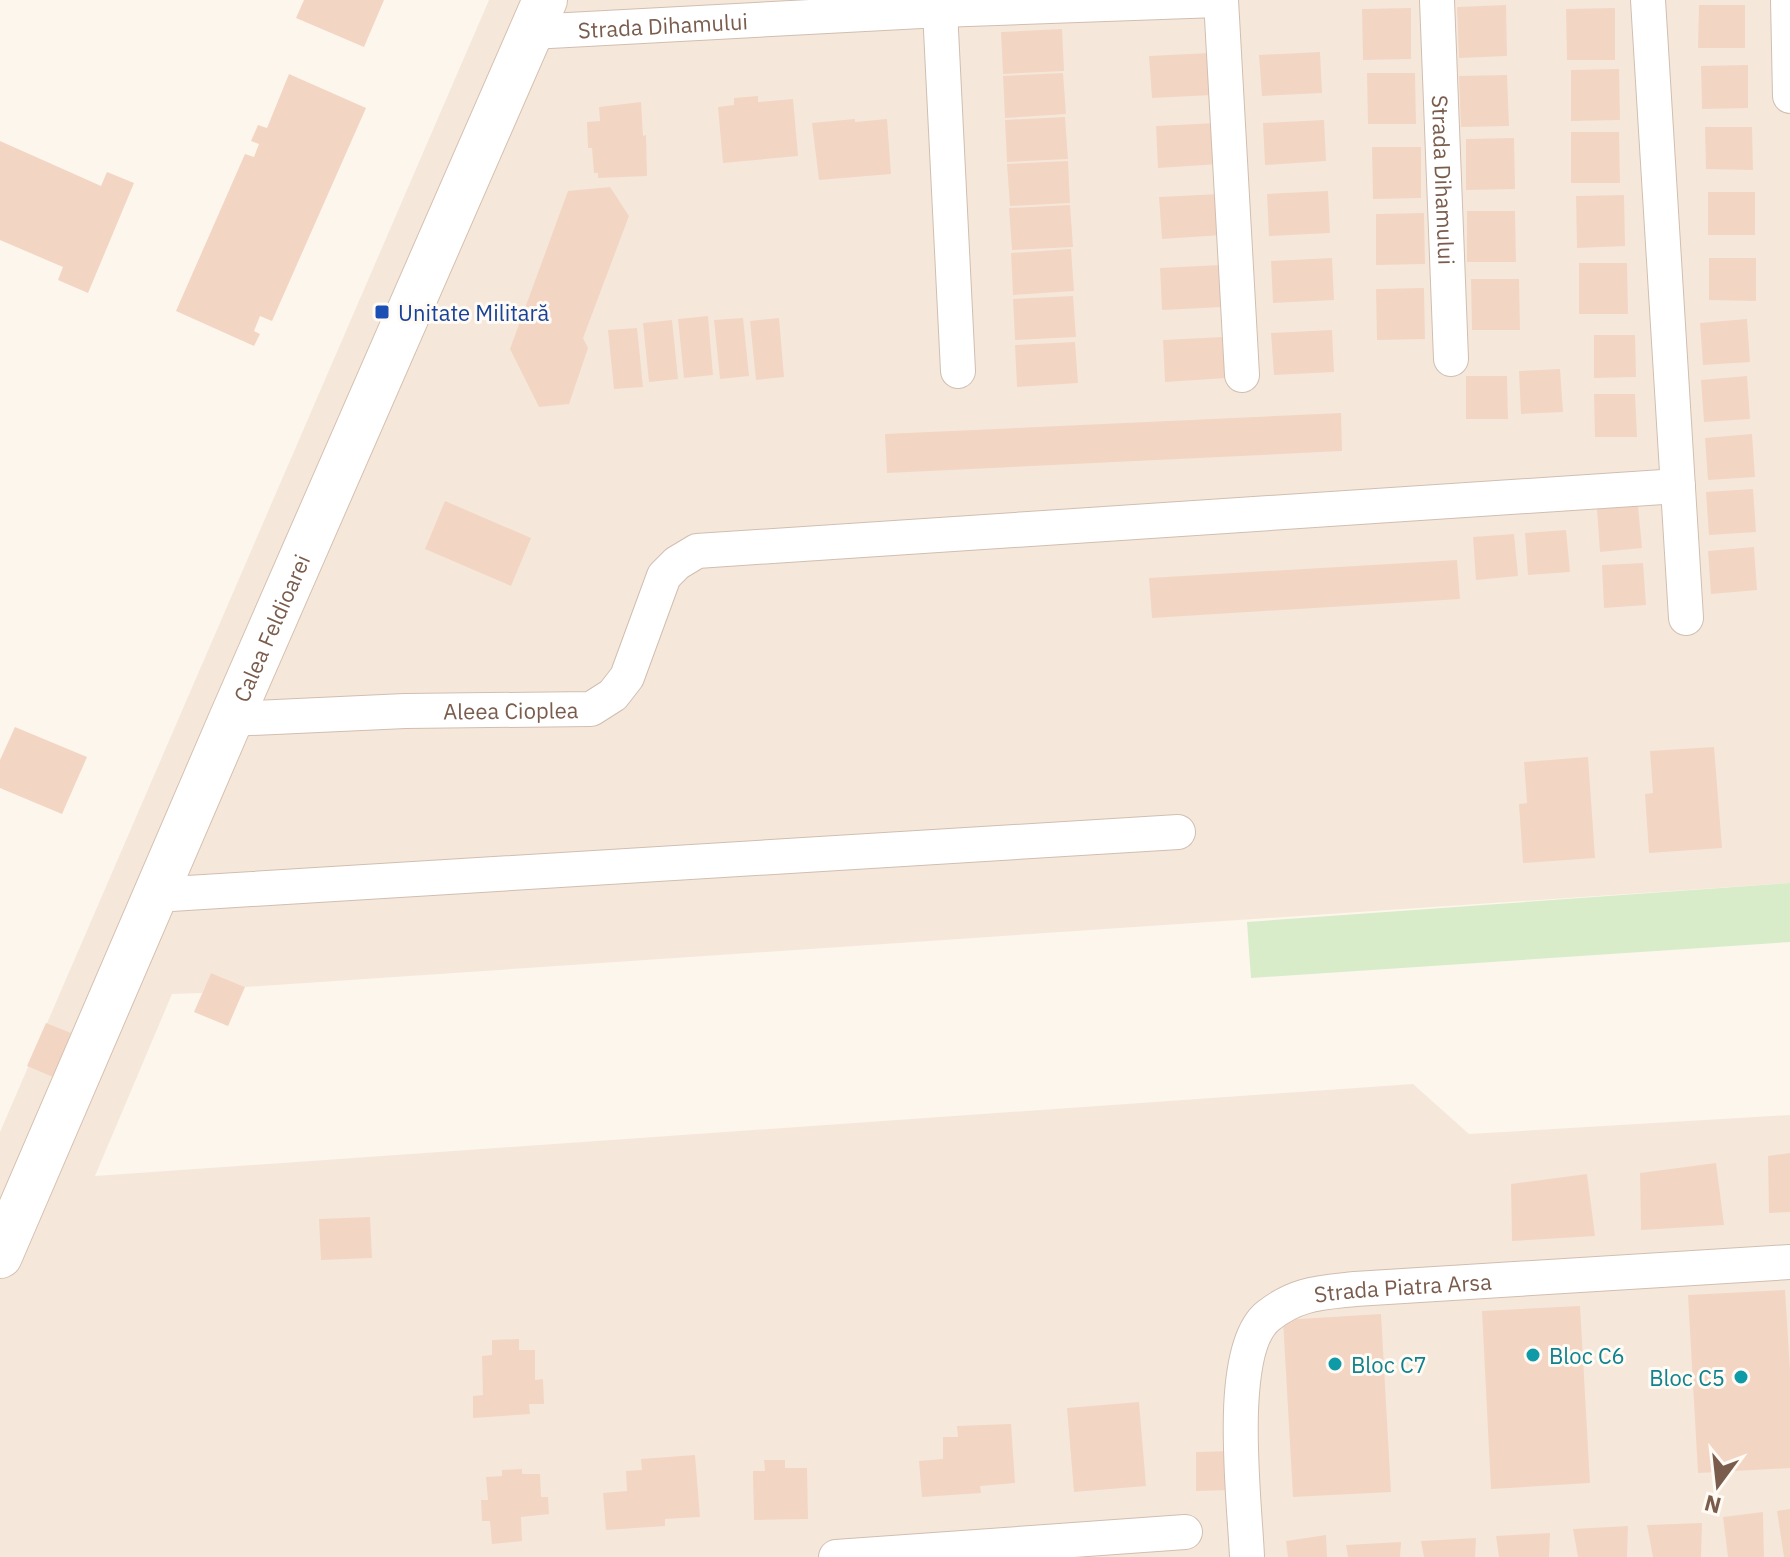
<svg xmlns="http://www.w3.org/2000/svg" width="1790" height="1557" font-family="'IBM Plex Sans',sans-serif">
  <rect width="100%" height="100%" fill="#fdf6ec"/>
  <!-- residential -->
  <path fill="#f5e8da" d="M489,0H1790V883L245,987L211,973L202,993L172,994L95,1176L1413,1084L1469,1134L1790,1115V1557H0V1132Z"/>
  <!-- green -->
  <path fill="#d8ecc9" d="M1790,883V942L1251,978L1247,922Z"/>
  <!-- building -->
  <g fill="#f3d5c3">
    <path d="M304,0H384L364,47L296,18Z"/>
    <path d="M1506,5L1507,56L1459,58L1457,7Z"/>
    <path d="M1699,5H1745V48H1698Z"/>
    <path d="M1411,8V59L1363,60L1362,9Z"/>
    <path d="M1615,8V60H1567L1566,9Z"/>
    <path d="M1062,29L1064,71L1003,74L1001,32Z"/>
    <path d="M1320,52L1322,93L1262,96L1259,55Z"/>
    <path d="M1210,53L1212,95L1152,98L1149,56Z"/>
    <path d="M1748,65V108L1702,109L1701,66Z"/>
    <path d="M1619,69L1620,120L1571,121V70Z"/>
    <path d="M1063,73L1066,114L1005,118L1003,76Z"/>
    <path d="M1367,73H1415L1416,124H1368Z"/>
    <path d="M289,74L366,108L272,321L260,316L254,331L260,334L254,346L176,311L245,154L254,157L259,144L251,141L258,125L267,128Z"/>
    <path d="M1507,75L1509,126L1461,127L1459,76Z"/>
    <path d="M758,96V102L793,99L798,156L723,163L718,107L734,105V98Z"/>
    <path d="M641,102L643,136L646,135L647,176L598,178V173H594L592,148H588L587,122L600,121L599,107Z"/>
    <path d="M1065,117L1068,159L1007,162L1005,120Z"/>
    <path d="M855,119V122L887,119L891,174L819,180L812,123Z"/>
    <path d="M1324,120L1326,161L1265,165L1263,123Z"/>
    <path d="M1216,123L1219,164L1158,168L1156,126Z"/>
    <path d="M1705,127H1752L1753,170L1706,169Z"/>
    <path d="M1571,132H1619L1620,183H1571Z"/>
    <path d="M1514,138L1515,189L1466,190V139Z"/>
    <path d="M0,141L101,186L107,172L134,183L88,293L58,280L63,267L0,240Z"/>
    <path d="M1372,147H1421V198L1373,199Z"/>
    <path d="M1068,161L1070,203L1010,206L1007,164Z"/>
    <path d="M610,187L629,216L583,338L588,348L569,404L539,407L510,349L568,191Z"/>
    <path d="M1328,191L1330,233L1269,236L1267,194Z"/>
    <rect x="1708" y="192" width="47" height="43"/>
    <path d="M1220,194L1222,235L1162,239L1159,197Z"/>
    <path d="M1624,195L1625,246L1577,248L1576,196Z"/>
    <path d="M1070,205L1073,247L1012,250L1009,208Z"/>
    <path d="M1467,211H1515L1516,262H1467Z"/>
    <path d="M1424,213L1425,264L1376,265V214Z"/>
    <path d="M1071,249L1074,291L1013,295L1011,253Z"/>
    <path d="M1332,258L1334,300L1273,303L1271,261Z"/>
    <path d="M1709,258H1756V301L1709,300Z"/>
    <path d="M1579,263H1627L1628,314H1579Z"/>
    <path d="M1221,265L1223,307L1162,310L1160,268Z"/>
    <path d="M1471,279H1519L1520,330H1472Z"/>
    <path d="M1424,288L1425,339L1377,340L1376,289Z"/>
    <path d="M1073,296L1076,337L1015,340L1013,299Z"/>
    <path d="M708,316L713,375L684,378L678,319Z"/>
    <path d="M743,318L749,376L720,379L714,320Z"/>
    <path d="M779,318L784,377L756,380L750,321Z"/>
    <path d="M1747,319L1750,362L1703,365L1700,323Z"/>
    <path d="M672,320L678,379L649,382L643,323Z"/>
    <path d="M637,328L643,387L614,389L608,330Z"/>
    <path d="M1332,330L1334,372L1274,375L1271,333Z"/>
    <path d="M1594,335H1635L1636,377L1594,378Z"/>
    <path d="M1223,337L1226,378L1165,382L1163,340Z"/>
    <path d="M1075,342L1078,383L1017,387L1015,345Z"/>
    <path d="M1560,369L1563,412L1521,414L1519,371Z"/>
    <path d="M1466,376H1507L1508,419H1466Z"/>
    <path d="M1747,376L1750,419L1704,422L1701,380Z"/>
    <path d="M1594,394H1635L1637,437H1595Z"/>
    <path d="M1341,413L1342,451L887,473L885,434Z"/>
    <path d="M1752,434L1755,477L1708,480L1705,438Z"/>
    <path d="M1753,489L1756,532L1709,535L1706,492Z"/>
    <path d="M445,501L531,538L511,586L425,549Z"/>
    <path d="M1638,506L1642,548L1600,552L1597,509Z"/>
    <path d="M1566,530L1570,572L1528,575L1525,533Z"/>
    <path d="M1514,534L1518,576L1476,580L1473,537Z"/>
    <path d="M1754,547L1757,590L1711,594L1708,551Z"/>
    <path d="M1457,560L1460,599L1152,618L1149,578Z"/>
    <path d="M1643,563L1646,605L1604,608L1602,565Z"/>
    <path d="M15,727L87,757L62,814L0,788V760Z"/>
    <path d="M1714,747L1722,848L1649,853L1645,794L1653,793L1650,751Z"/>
    <path d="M1588,757L1595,858L1523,863L1519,804L1527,803L1524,762Z"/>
    <path d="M211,973L245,987L228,1026L194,1012Z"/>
    <path d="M46,1023L71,1033L53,1077L27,1066Z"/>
    <path d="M1790,1153V1212L1769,1213L1768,1156Z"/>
    <path d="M1716,1163L1724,1225L1641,1230L1640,1173Z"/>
    <path d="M1587,1174L1595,1236L1512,1241L1511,1184Z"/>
    <path d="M370,1217L372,1258L321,1260L319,1219Z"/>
    <path d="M1785,1290L1790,1370V1468L1698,1473L1688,1295Z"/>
    <path d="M1580,1306L1590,1483L1491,1489L1482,1311Z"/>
    <path d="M1381,1314L1391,1492L1293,1497L1283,1320Z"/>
    <path d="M519,1339V1350H535V1380L543,1379L544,1404H529L530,1414L473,1418V1396L483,1395L482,1356L492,1355V1340Z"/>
    <path d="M1139,1402L1146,1486L1074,1492L1067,1408Z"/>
    <path d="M1011,1424L1015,1483L980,1486L981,1493L922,1497L919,1461L943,1459V1437H958L957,1426Z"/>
    <path d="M1232,1451L1233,1490L1196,1491V1452Z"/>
    <path d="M695,1455L700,1517L665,1519V1526L606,1530L603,1493L627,1491L626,1471L642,1470L641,1459Z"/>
    <path d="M764,1460H785V1468H807L808,1519L754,1520L753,1471H765Z"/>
    <path d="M522,1469V1474H540L541,1497H548L549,1514L521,1517L522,1541L492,1544L490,1521H482L481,1500H488L486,1477L502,1476V1470Z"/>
    <path d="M1790,1509V1557H1784L1777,1511Z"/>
    <path d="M1763,1512L1764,1557H1728L1723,1517Z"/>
    <path d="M1702,1523L1701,1557H1653L1647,1525Z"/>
    <path d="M1628,1526L1627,1557H1578L1573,1529Z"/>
    <path d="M1550,1533L1549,1557H1499L1496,1536Z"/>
    <path d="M1326,1535L1327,1557H1288L1286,1541Z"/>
    <path d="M1476,1538L1475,1557H1424L1421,1541Z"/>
    <path d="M1401,1542L1400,1557H1348L1346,1545Z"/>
  </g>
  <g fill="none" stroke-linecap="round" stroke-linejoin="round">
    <defs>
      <g id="street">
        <path d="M1221,0L1242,375"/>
        <path id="s1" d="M1437,0L1451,359"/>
        <path d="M1648,0L1686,618"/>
        <path d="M1788,0L1790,96"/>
        <path d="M940,10L958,371"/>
        <path id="s2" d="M531,32L940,10L1217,0"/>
        <path id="s3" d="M231,719L405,711L591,709L613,695L627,677L664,576L677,563L697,551L1678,486"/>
        <path d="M155,895L1178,832"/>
        <path d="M836,1557L1185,1532"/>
        <path id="s4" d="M1247,1557C1245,1504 1225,1351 1268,1316C1297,1293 1320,1293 1355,1289L1790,1262"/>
      </g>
      <g id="secondary">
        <path id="s5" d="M0,1256L231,719L545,0"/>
      </g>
    </defs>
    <!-- street casing -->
    <use href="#street" stroke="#d1beb0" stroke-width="36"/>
    <!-- secondary casing -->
    <use href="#secondary" stroke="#d6c0b0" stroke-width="46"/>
    <!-- street -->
    <use href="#street" stroke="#fff" stroke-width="34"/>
    <!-- secondary -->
    <use href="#secondary" stroke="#fff" stroke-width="44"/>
  </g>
  <!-- markers -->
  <rect fill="#1a4fb4" stroke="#fffaf3" stroke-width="3" x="374" y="304" width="16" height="16" rx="4"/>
  <g fill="#0f9aa8" stroke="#fffaf3" stroke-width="3">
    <circle cx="1533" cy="1355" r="8"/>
    <circle cx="1335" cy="1364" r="8"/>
    <circle cx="1741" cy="1377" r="8"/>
  </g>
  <g text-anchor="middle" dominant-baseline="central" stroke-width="6" stroke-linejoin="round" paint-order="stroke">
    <!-- street labels -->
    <g font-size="22" fill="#7a5c4d" stroke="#fffaf3">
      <text stroke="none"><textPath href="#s2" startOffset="132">Strada Dihamului</textPath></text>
      <text stroke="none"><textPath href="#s1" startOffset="180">Strada Dihamului</textPath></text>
      <text stroke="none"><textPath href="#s5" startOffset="684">Calea Feldioarei</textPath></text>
      <text stroke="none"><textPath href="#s3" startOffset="280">Aleea Cioplea</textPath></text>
      <text stroke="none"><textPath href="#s4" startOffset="388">Strada Piatra Arsa</textPath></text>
    </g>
    <!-- transit labels -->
    <g font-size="22" fill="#164399" stroke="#fffaf3" text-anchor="start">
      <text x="398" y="312">Unitate Militară</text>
    </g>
    <!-- culture labels -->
    <g font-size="22" fill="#0d838f" stroke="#fffaf3" text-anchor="start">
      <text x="1549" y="1355">Bloc C6</text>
      <text x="1351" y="1364">Bloc C7</text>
      <text x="1725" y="1377" text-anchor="end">Bloc C5</text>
    </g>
  </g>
  <!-- north arrow -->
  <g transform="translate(1718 1485) rotate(195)" stroke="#fffaf3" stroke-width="6" paint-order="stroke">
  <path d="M0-6L14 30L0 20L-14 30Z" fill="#7a5c4d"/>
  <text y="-12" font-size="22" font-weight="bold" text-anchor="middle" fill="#7a5c4d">N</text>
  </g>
</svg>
